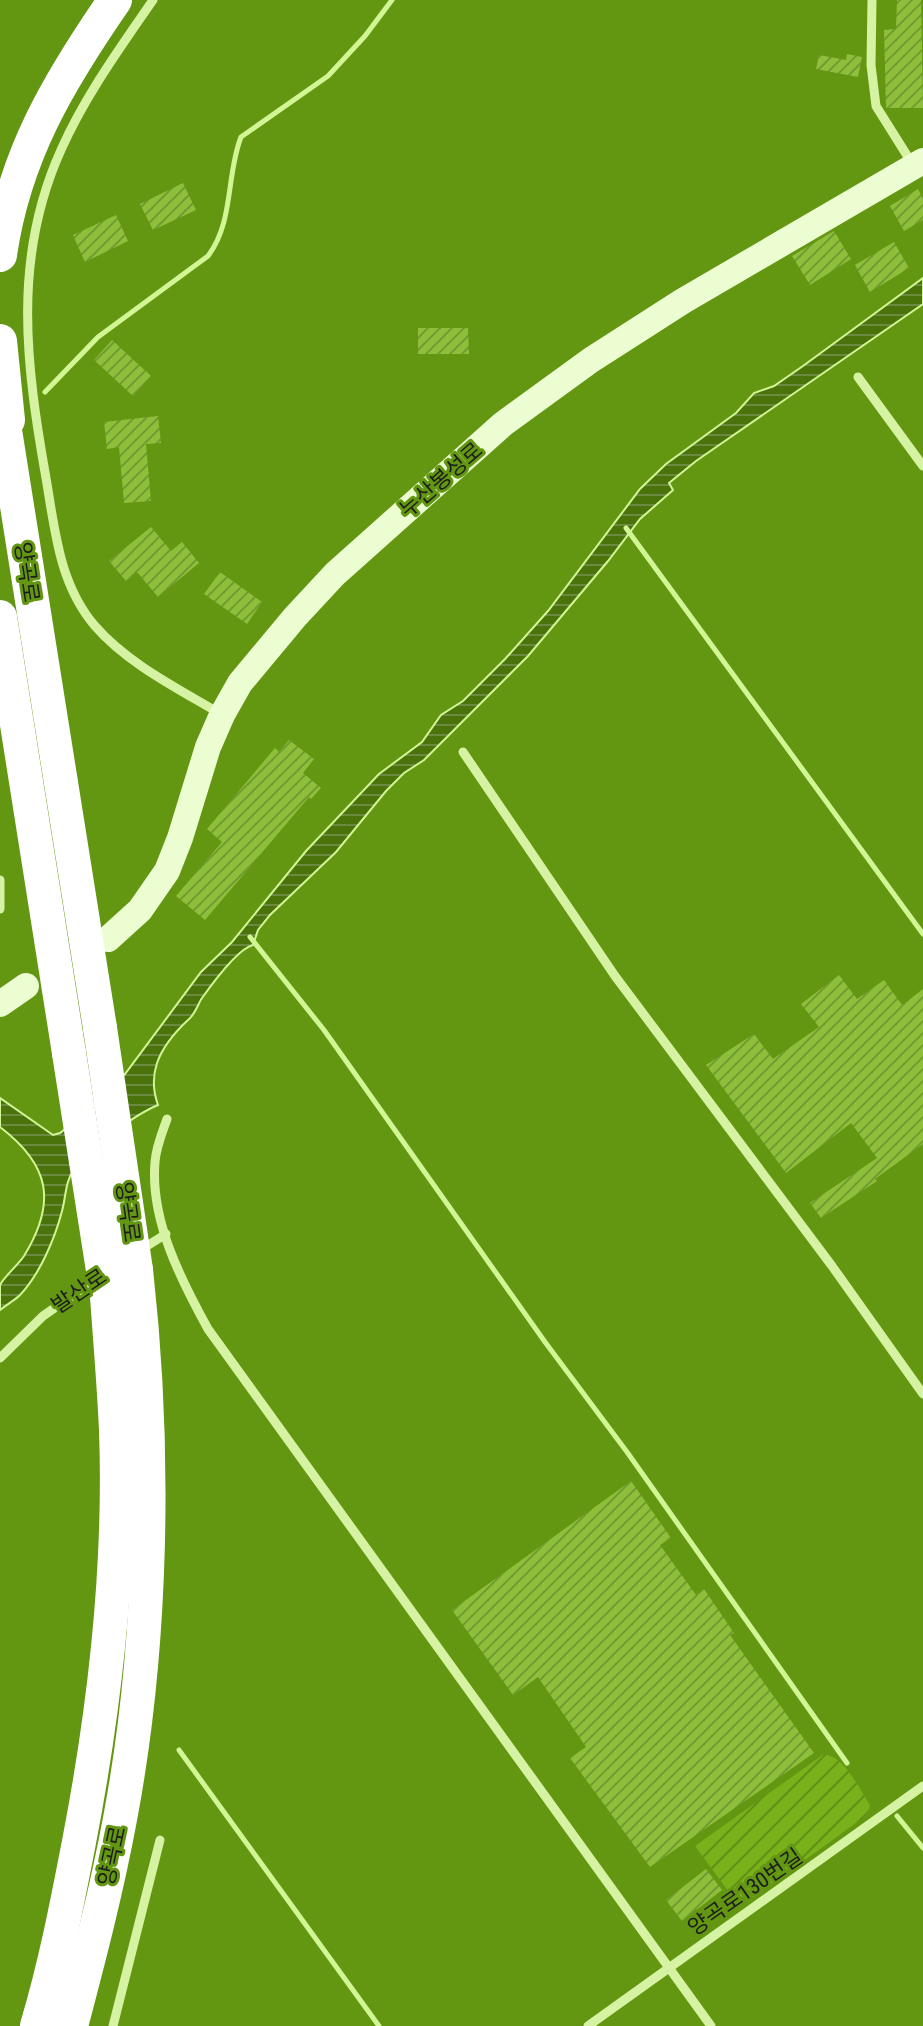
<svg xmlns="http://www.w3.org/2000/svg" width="923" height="2026" font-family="'Roboto Condensed','Noto Sans KR',sans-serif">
  <defs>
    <pattern id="garden-furrows" width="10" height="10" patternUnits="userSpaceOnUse" patternTransform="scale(2)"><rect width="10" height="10" fill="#78b11a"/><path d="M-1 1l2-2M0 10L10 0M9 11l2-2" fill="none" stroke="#628f17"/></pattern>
    <pattern id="water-rules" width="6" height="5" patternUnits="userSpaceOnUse" patternTransform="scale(2)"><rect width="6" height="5" fill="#4a730b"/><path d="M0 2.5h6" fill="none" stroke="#6c8940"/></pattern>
    <pattern id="building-hatch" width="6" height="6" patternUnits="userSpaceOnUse" patternTransform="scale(2)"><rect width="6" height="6" fill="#8dbf3b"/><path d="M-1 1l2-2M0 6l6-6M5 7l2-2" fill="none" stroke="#739b31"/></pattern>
  </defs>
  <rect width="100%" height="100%" fill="#639712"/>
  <!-- garden -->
  <path fill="url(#garden-furrows)" d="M824,1754C847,1759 857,1786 870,1805L867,1815L740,1907L695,1846Z"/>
  <!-- water -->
  <path fill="url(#water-rules)" stroke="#d3f695" stroke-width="2" d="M923,278V304L696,461L669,483L673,490L640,519L608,561L528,656L424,760L404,773L386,791L336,852L270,915L258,930L253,945C237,949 212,984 202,998C198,1004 195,1014 189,1019C176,1031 163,1046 157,1063C152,1078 153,1091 158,1105C136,1114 86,1150 74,1169C65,1182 66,1197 62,1211C55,1238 40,1274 20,1295C15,1300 6,1305 0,1310C0,1303 0,1290 0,1285C4,1277 18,1265 24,1256C57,1202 50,1165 0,1127V1098L53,1135L60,1133L97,1104L125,1074L201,972L232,942L306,851L379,774L422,742L441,715L463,701L505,659L548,611L640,489L666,464L736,413L754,393L774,386L803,366Z"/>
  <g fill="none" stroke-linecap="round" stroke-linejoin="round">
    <!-- stream -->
    <g stroke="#d3f695" stroke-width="5">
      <path d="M45,392L98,337L208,256C234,222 226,175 241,137L328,76L365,36L392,0"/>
      <path d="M626,528L923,934"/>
      <path d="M250,937L324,1030L545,1342L627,1452L847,1763"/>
      <path d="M179,1750L379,2026"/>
      <path d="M897,1816L923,1848"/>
    </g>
  </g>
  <!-- building -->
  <g fill="url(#building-hatch)">
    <path d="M897,0H921L923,108H886L884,30L896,29Z"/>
    <path d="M847,54L862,57L858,77L816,69L819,55L846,60Z"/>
    <path d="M183,183L196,210L153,230L140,204Z"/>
    <path d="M918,189L923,199V220L904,231L890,206Z"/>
    <path d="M116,215L128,241L85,262L73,235Z"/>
    <path d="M834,231L851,259L810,285L792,256Z"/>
    <path d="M894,242L909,268L870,292L855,265Z"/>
    <path d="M418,328H468L469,354H418Z"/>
    <path d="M112,340L151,376L133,396L94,360Z"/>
    <path d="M158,416L161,443L146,444L151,501L124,503L119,447L107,449L104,422Z"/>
    <path d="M151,527L171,551L182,542L199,563L158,597L137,572L126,581L109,561Z"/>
    <path d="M220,572L262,602L247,624L204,594Z"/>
    <path d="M289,740L314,759L303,773L321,788L311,799L309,797L205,920L176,896L222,842L207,829L275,748L279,752Z"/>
    <path d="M839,975L857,999L884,980L902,1005L923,989V1144L875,1179L877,1181L821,1218L810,1203L877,1158L851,1123L786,1173L706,1065L754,1034L773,1059L819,1027L801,1004Z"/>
    <path d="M631,1481L671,1538L660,1545L696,1595L704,1589L734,1633L730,1635L814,1753L650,1867L570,1758L586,1747L538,1677L513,1695L452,1610Z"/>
    <path d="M706,1869L722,1890L682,1921L666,1900Z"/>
  </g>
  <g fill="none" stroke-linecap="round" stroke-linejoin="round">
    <!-- lane -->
    <g stroke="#d5f3a3" stroke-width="9">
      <path d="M153,0C120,48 85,96 61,150C12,258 26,365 46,478C55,530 59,584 95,626C127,663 177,688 219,713"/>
      <path d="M872,0L871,65L876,106L913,165"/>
      <path d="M858,377L923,466"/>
      <path d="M463,752L615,976L832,1266L923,1394"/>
      <path d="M0,880V909"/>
      <path d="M167,1119C162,1133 156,1147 155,1162C150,1220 181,1280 208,1329L711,2026"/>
      <path d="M142,1249L166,1234"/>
      <path d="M0,1358L43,1316L96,1279"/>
      <path d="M113,2026L160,1840"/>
      <path d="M588,2026L923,1786"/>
    </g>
    <!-- secondary -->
    <g stroke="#ecfdd2" stroke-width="26">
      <path d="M108,939L140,910L167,871L180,838L208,747L222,715L240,683L295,617L335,574L503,424L591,360L683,301L923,161"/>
      <path d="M0,1004L26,986"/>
    </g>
    <!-- highway -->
    <g stroke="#fff" stroke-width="34">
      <path d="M0,255C14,156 59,81 115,0"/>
      <path d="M0,341L8,420"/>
      <path d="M0,399L100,1028"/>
      <path d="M0,617L69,1053"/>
      <path d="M37,2026C55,1966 67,1904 79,1842C105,1707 121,1568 116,1430C114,1385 110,1340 107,1296"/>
      <path d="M71,2026C89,1958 107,1889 120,1819C153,1644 156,1447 136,1270"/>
    </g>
    <!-- highway-bridge -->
    <g stroke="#fff" stroke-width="34">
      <path d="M100,1028L136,1270"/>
      <path d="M69,1053L107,1296"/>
    </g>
  </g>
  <g text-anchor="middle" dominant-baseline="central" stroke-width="6" stroke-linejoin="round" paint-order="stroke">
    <!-- street labels -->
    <g font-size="22" fill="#1d1d1d" stroke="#639712">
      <text transform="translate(441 480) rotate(-41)">누산봉성로</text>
      <text transform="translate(27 572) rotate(81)">양곡로</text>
      <text transform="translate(128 1212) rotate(82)">양곡로</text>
      <text transform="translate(79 1291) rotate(-34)">발산로</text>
      <text transform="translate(112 1856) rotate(-78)">양곡로</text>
      <text transform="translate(745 1892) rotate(-35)">양곡로130번길</text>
    </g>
  </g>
</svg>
